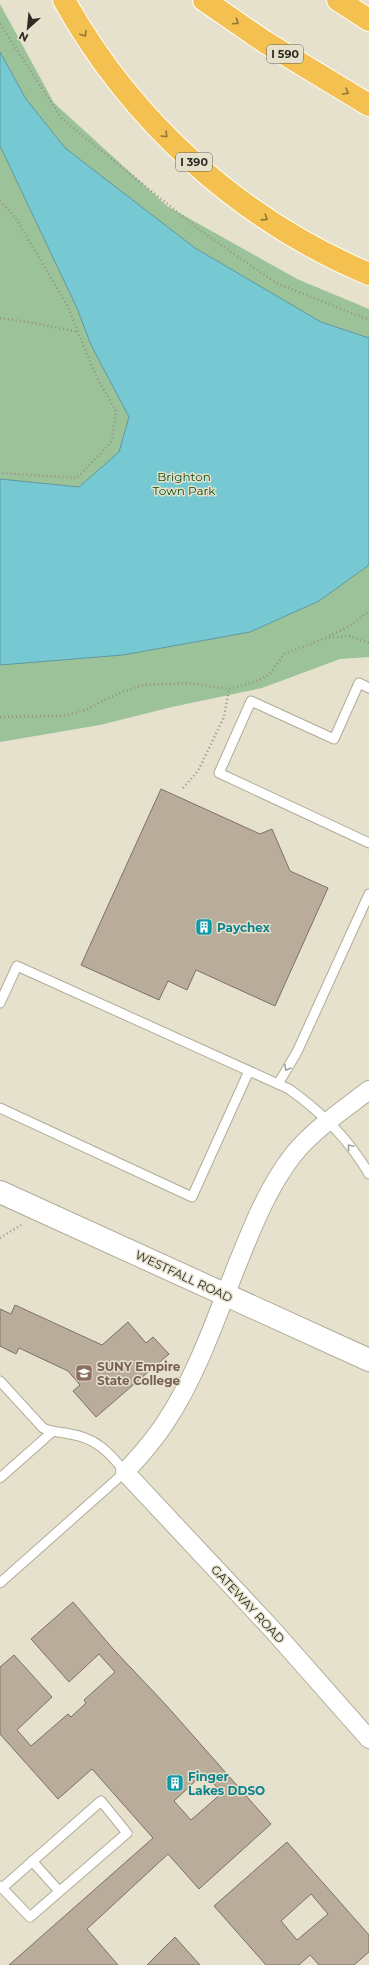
<svg xmlns="http://www.w3.org/2000/svg" width="369" height="1965" font-family="Montserrat,sans-serif">
  <rect width="100%" height="100%" fill="#e6e1cc"/>
  <!-- park -->
  <path fill="#9cc29a" d="M0,4L54,103L167,206L297,279L369,309V657L340,659L262,688L172,707L100,725L0,742Z"/>
  <!-- water -->
  <path fill="#76c8d3" stroke="#60999e" d="M0,52L26,99L65,148L195,248L321,322L369,338V565L319,601L250,632L123,655L0,665V479L79,487L119,452L129,417L91,345L77,308L0,146Z"/>
  <!-- building -->
  <g fill="#b9ac9b" stroke="#7d7161" fill-rule="evenodd">
    <path d="M161,789L260,834L272,829L290,871L328,888L275,1006L196,970L187,990L168,981L159,1000L81,965Z"/>
    <path d="M15,1305L102,1345L128,1322L146,1343L153,1337L169,1354L96,1417L73,1391L80,1385L68,1371L19,1348L16,1354L0,1346V1309L11,1314Z"/>
    <path d="M73,1602L114,1650L166,1705L271,1824L199,1889L168,1854L87,1929L118,1965H9L153,1838L92,1769L58,1799L0,1734V1667L14,1655L52,1697L17,1730L31,1746L68,1714L71,1717L86,1703L84,1700L115,1672L99,1654L69,1682L31,1639ZM204,1773L222,1793L191,1820L174,1801Z"/>
    <path d="M287,1842L369,1935V1952L354,1965H319L310,1955L299,1965H266L214,1906ZM311,1894L328,1914L297,1940L281,1921Z"/>
    <path d="M175,1937L200,1965H147Z"/>
  </g>
  <g fill="none" stroke-linecap="round" stroke-linejoin="round">
    <defs>
      <g id="lane">
        <path d="M369,688L359,683L334,739L251,701L219,773L369,843"/>
        <path d="M0,1003L17,966L289,1089C320,1111 350,1141 369,1174"/>
        <path d="M278,1084L297,1052L369,894"/>
        <path d="M0,1108L192,1197L249,1071"/>
        <path d="M0,1381L43,1428C52,1432 60,1432 70,1434C96,1438 109,1452 125,1472L0,1583"/>
        <path d="M0,1478L52,1432"/>
        <path d="M32,1861L59,1891"/>
        <path d="M0,1886L2,1888L30,1917L127,1833L101,1801L2,1888"/>
      </g>
      <path id="street" d="M369,1090C343,1110 314,1129 293,1155C269,1186 254,1223 239,1260C218,1312 198,1373 167,1420C155,1439 141,1455 125,1472L271,1628L369,1739"/>
      <path id="secondary" d="M0,1192L369,1360"/>
      <g id="highway">
        <path d="M64,0C131,121 240,220 369,274"/>
        <path d="M204,0L265,42L369,105"/>
        <path d="M338,0L369,20"/>
      </g>
    </defs>
    <!-- lane casing -->
    <use href="#lane" stroke="#b1ac98" stroke-width="11"/>
    <!-- street casing -->
    <use href="#street" stroke="#b1ac98" stroke-width="20"/>
    <!-- secondary casing -->
    <use href="#secondary" stroke="#b1ac98" stroke-width="24"/>
    <!-- highway casing -->
    <use href="#highway" stroke="#fff" stroke-width="24"/>
    <!-- path -->
    <g stroke="#969283" stroke-width="2.5" stroke-dasharray="1 3" stroke-linecap="butt">
      <path d="M0,24L62,119L201,231L276,283L369,320"/>
      <path d="M0,201L15,217L67,305L96,376L116,411L112,441L77,478L0,473"/>
      <path d="M0,318L34,323L78,332"/>
      <path d="M329,636L350,626L369,611"/>
      <path d="M0,717L63,716L83,711L117,694L144,685L189,683L229,689L254,682L269,675L284,654L326,638L350,636L369,643"/>
      <path d="M183,788L198,771L224,717L229,689"/>
      <path d="M0,1238L21,1225"/>
    </g>
    <!-- lane -->
    <use href="#lane" stroke="#fff" stroke-width="9"/>
    <!-- street -->
    <use href="#street" stroke="#fff" stroke-width="18"/>
    <!-- secondary -->
    <use href="#secondary" stroke="#fff" stroke-width="22"/>
    <!-- highway -->
    <use href="#highway" stroke="#f4c151" stroke-width="22"/>
  </g>
  <!-- one-way arrows -->
  <defs><path id="oneway-chevron" d="M-2-3.5L2.5 0L-2 3.5" fill="none" stroke-width="1.6" stroke-linecap="round" stroke-linejoin="round"/></defs>
  <g stroke="#90763a">
    <use href="#oneway-chevron" transform="translate(236 22) rotate(34)"/>
    <use href="#oneway-chevron" transform="translate(84 34) rotate(58)"/>
    <use href="#oneway-chevron" transform="translate(346 92) rotate(30)"/>
    <use href="#oneway-chevron" transform="translate(165 135) rotate(45)"/>
    <use href="#oneway-chevron" transform="translate(265 218) rotate(33)"/>
  </g>
  <g stroke="#a0a09c">
    <use href="#oneway-chevron" transform="translate(287 1068) rotate(120)"/>
    <use href="#oneway-chevron" transform="translate(350 1147) rotate(-130)"/>
  </g>
  <!-- icons -->
  <defs>
    <symbol id="building-square" viewBox="-11 -11 22 22"><rect x="-9" y="-9" width="18" height="18" rx="4" fill="#0f9aa8" stroke="#e6e1cc"/><path d="M-4-6H4V6H1V3H-1V6H-4ZM-2.5-4.3h1.7v1.8h-1.7ZM.8-4.3h1.7v1.8H.8ZM-2.5-1h1.7V.8h-1.7ZM.8-1h1.7V.8H.8Z" fill="#fff"/></symbol>
    <symbol id="university-square" viewBox="-11 -11 22 22"><rect x="-9" y="-9" width="18" height="18" rx="4" fill="#8d6e63" stroke="#e6e1cc"/><path d="M0-5L7-2L0 1L-7-2ZM-4 1L0 2.5L4 1V4Q0 6-4 4Z" fill="#fff"/></symbol>
  </defs>
  <g fill-rule="evenodd">
    <use href="#building-square" x="194" y="917" width="20" height="20"/>
    <use href="#university-square" x="74" y="1363" width="20" height="20"/>
    <use href="#building-square" x="165" y="1773" width="20" height="20"/>
  </g>
  <g text-anchor="middle" dominant-baseline="central" stroke-width="3" stroke-linejoin="round" paint-order="stroke">
    <!-- shield labels -->
    <g fill="#e6e1cc" stroke="#646256" stroke-width="1">
      <rect x="267" y="45" width="36" height="18" rx="3"/>
      <rect x="176" y="153" width="36" height="18" rx="3"/>
    </g>
    <g font-size="11" font-weight="bold" fill="#2d2b23">
      <text x="285" y="54">I 590</text>
      <text x="194" y="162">I 390</text>
    </g>
    <!-- park labels -->
    <g font-size="12" fill="#0a4c0e" stroke="#e6e1cc">
      <text x="184" y="476">Brighton<tspan x="184" dy="14">Town Park</tspan></text>
    </g>
    <!-- culture labels -->
    <g font-size="12" font-weight="bold" fill="#0d838f" stroke="#e6e1cc" text-anchor="start">
      <text x="217" y="927">Paychex</text>
      <text x="188" y="1776">Finger<tspan x="188" dy="14">Lakes DDSO</tspan></text>
    </g>
    <!-- street labels -->
    <g font-size="12" fill="#2d2b23" stroke="#e6e1cc">
      <text transform="translate(184 1276) rotate(25)">WESTFALL ROAD</text>
      <text transform="translate(248 1604) rotate(47)">GATEWAY ROAD</text>
    </g>
    <!-- education labels -->
    <g font-size="12" font-weight="bold" fill="#785e54" stroke="#e6e1cc" text-anchor="start">
      <text x="97" y="1366">SUNY Empire<tspan x="97" dy="14">State College</tspan></text>
    </g>
  </g>
  <!-- north arrow -->
  <g transform="translate(28 28) rotate(207)" stroke="#e6e1cc" stroke-width="3" paint-order="stroke">
  <path d="M0-3L7 15L0 10L-7 15Z" fill="#2d2b23"/>
  <text y="-6" font-size="11" font-weight="bold" text-anchor="middle" fill="#2d2b23">N</text>
  </g>
</svg>
